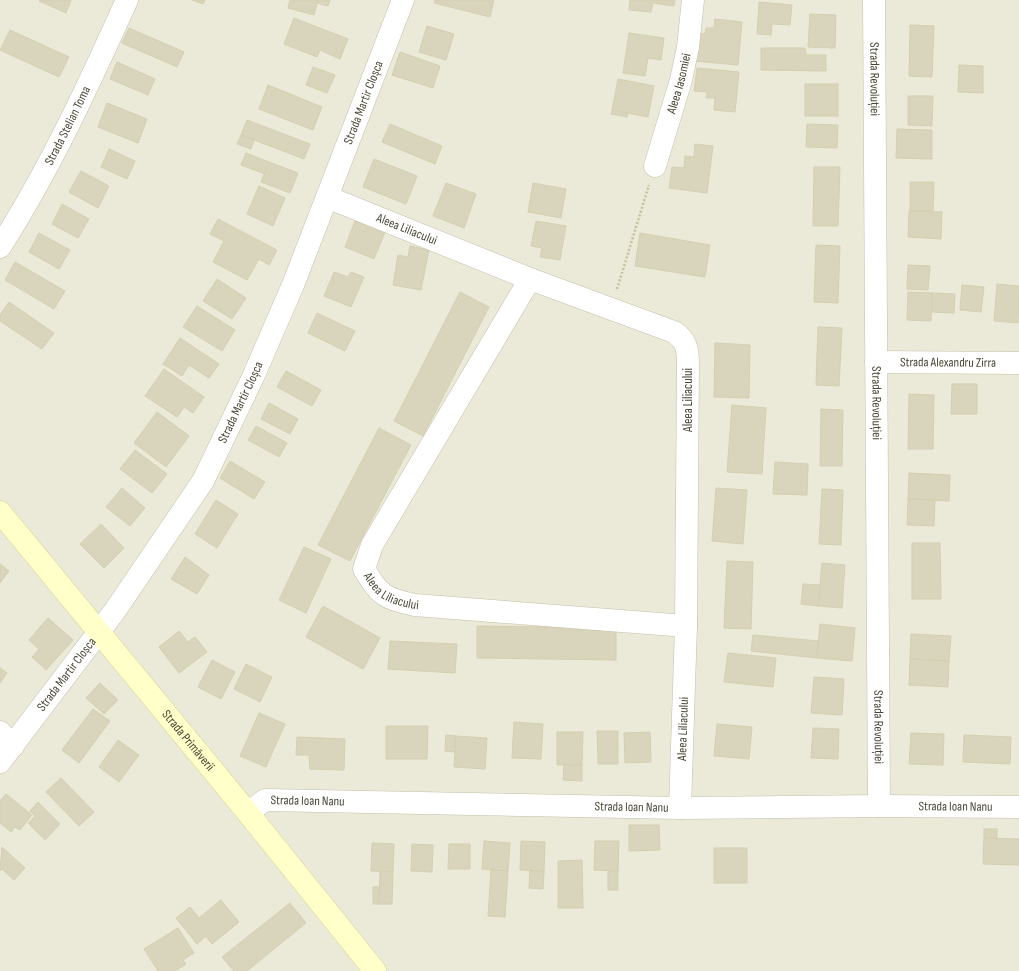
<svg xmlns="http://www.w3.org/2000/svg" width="1019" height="971" font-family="'Sofia Sans Condensed',sans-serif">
  <rect width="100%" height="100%" fill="#f6f5e9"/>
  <!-- residential -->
  <rect fill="#ebe9d7" x="0" y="0" width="1019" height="971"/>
  <!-- building -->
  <g fill="#d9d5bd" stroke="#d5cfb0">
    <path d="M40,0H71L66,13L39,1Z"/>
    <path d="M192,0H205L203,4Z"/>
    <path d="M290,0H318L314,15L288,8Z"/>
    <path d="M318,0H330L328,6L317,3Z"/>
    <path d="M435,0H494L490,17L434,3Z"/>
    <path d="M630,0H675L674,6L653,3L651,12L629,10Z"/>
    <path d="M759,2L792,5L790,25L772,24L771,35L757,34Z"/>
    <path d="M810,14L836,15L835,48L808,47Z"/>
    <path d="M294,18L348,39L340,59L320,50L317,57L284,44Z"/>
    <path d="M715,19L742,22L738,65L694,61L697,33L705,34L706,28H714Z"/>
    <path d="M910,25L934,26L932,77L909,76Z"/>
    <path d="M427,26L454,34L446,60L419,52Z"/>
    <path d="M129,28L184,52L177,67L122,43Z"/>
    <path d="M10,30L69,57L59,77L0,50Z"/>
    <path d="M629,33L664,38L661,60L648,58L645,76L623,73Z"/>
    <path d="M761,48H805L806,55H826V71L761,70Z"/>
    <path d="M400,52L440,66L433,88L392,75Z"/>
    <path d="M117,62L155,79L148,95L110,79Z"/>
    <path d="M959,65L983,66V93L958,92Z"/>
    <path d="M313,67L335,75L327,93L306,85Z"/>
    <path d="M697,68L739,72L735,112L714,110L715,98H706L707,92L694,91Z"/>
    <path d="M618,79L654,86L648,117L612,110Z"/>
    <rect x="805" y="84" width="33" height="32"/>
    <path d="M268,85L322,107L313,130L259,109Z"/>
    <path d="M908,96H933L932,126L908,125Z"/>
    <path d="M107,103L147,119L138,143L98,127Z"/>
    <path d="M612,110L628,113L627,117L611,114Z"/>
    <path d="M247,120L310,144L304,159L241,135Z"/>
    <path d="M390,124L442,146L435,164L382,142Z"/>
    <path d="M807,124L838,125L837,148L806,147Z"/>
    <path d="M897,129L932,130V159L896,158Z"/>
    <path d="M241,135L254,140L251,149L237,144Z"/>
    <path d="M695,144L713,146L707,193L669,188L672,167L684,168L685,156L694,157Z"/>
    <path d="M109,149L135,161L127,179L101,167Z"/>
    <path d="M246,153L269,162L265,174L241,165Z"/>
    <path d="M374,159L417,176L406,204L363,187Z"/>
    <path d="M269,162L298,173L290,193L261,182Z"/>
    <path d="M814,167H840L838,226H813Z"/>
    <path d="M81,171L109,186L98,208L69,192Z"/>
    <path d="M910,182H934L933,211H910Z"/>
    <path d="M446,183L476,194L464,228L433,216Z"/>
    <path d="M533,183L566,189L561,218L528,212Z"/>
    <path d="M259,186L285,198L273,226L247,214Z"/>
    <path d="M62,204L89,219L78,238L52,224Z"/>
    <path d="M909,211L942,212L941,239L908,237Z"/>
    <path d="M218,219L277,250L269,265L259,259L247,280L213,262L224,241L210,234Z"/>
    <path d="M355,221L385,232L374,259L345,247Z"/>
    <path d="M536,221L566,226L560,260L540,257L542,248L531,246Z"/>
    <path d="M39,233L70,250L59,269L29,252Z"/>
    <path d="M640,233L710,245L705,277L635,266Z"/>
    <path d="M816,245L840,246L838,303L814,302Z"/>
    <path d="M410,246L429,250L421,290L393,285L398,255L408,257Z"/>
    <path d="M15,262L65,291L54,309L5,280Z"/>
    <path d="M908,265L930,266L928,290L907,289Z"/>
    <path d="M334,272L348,277L351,272L364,277L351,307L324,296Z"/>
    <path d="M217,279L246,298L232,319L203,301Z"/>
    <path d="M997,284L1019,286L1018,323L994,321Z"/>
    <path d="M962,285L984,287L981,312L960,310Z"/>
    <path d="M460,292L489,307L423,436L394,421Z"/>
    <path d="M908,292L932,293L931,321L907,320Z"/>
    <path d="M932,293L955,294L954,313L932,312Z"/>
    <path d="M9,302L54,333L42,349L0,321V315Z"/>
    <path d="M197,306L235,330L222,351L183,327Z"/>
    <path d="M317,313L355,331L345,351L308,333Z"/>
    <path d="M818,327L842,328L839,386L816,385Z"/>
    <path d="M180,338L219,364L209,378L189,365L182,376L163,364Z"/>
    <path d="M715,343L750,345L749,398L714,397Z"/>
    <path d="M164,369L204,397L193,413L184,407L177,417L145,396Z"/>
    <path d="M286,371L321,390L312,406L277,387Z"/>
    <path d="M952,384H977V414H951Z"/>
    <path d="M909,394L934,395L933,449H908Z"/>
    <path d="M269,403L298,419L290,434L261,419Z"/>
    <path d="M732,405L766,408L762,474L727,472Z"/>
    <path d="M821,409L843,410L842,466H820Z"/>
    <path d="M157,412L189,436L166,467L134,443Z"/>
    <path d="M256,426L287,443L279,457L248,440Z"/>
    <path d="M379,428L411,445L350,561L318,545Z"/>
    <path d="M135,450L167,474L152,493L120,469Z"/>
    <path d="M230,461L265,482L254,499L220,478Z"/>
    <path d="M775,462L808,464L807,495L773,494Z"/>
    <path d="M909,473L950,475L949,501L908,499Z"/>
    <path d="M122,488L145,508L130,526L106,507Z"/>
    <path d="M716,488L747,490L743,544L712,541Z"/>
    <path d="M822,489L843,490L841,545L819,544Z"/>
    <path d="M908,499L935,500L934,526L907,525Z"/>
    <path d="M216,500L238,514L217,548L195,534Z"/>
    <path d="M101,524L124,548L104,568L80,544Z"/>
    <path d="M912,543H940L941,599H912Z"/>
    <path d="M304,547L331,559L306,613L279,600Z"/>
    <path d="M185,557L209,575L197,594L171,579Z"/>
    <path d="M727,561L753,562L751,629L724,628Z"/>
    <path d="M822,563L845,565L842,608L818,606Z"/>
    <path d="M0,564L9,571L0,583Z"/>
    <path d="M803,584L820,585L818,606L801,604Z"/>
    <path d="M323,606L380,638L363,669L306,637Z"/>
    <path d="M48,618L73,640L46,670L32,657L39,649L29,640Z"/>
    <path d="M820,624L855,628L852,661L817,658Z"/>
    <path d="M477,626L616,628V660L477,658Z"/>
    <path d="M179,631L188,642L195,637L207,652L179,673L159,647Z"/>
    <path d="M911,634L951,636L949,661L910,659Z"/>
    <path d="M753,635L818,641L817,658L751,651Z"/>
    <path d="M390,641L457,644L455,673L388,669Z"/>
    <path d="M728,653L776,658L773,687L724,682Z"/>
    <path d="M910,659L949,661L948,687L909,685Z"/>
    <path d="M212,660L235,672L221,699L198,687Z"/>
    <path d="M246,664L272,677L260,702L234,689Z"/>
    <path d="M0,668L7,673L0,683Z"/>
    <path d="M814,677L844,679L842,715L811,713Z"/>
    <path d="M100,683L118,700L104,714L86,698Z"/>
    <path d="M93,709L110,721L79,763L62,750Z"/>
    <path d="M259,713L285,724L266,767L240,756Z"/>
    <path d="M514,722L543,724L541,759L512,758Z"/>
    <path d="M717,724L752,727L749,759L714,756Z"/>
    <path d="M386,726H428L427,759H386Z"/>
    <path d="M813,728L839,729L838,759L811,758Z"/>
    <path d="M597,731H618V764H598Z"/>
    <path d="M557,732H583L582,765H557Z"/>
    <path d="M650,732L651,762L625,763L624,733Z"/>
    <path d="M911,733L944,734L943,765L909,764Z"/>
    <path d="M446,735L456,736L455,752L445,751Z"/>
    <path d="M964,735L1011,737L1010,764L963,762Z"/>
    <path d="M456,736L487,738L485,769L454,767Z"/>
    <path d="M297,737L345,739L344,770L310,769L309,755H296Z"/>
    <path d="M118,740L139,755L119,782L99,767Z"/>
    <path d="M564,765H582V781L563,780Z"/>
    <path d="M61,778L94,812L79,826L46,792Z"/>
    <path d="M6,794L32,815L20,830L15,827L11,832L0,823V801Z"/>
    <path d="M38,802L60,824L45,840L28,823L35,816L30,811Z"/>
    <path d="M629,825H659L660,850L629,851Z"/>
    <rect x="984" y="829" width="13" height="9"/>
    <path d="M984,838L1019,839V865L983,864Z"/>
    <path d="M484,841L510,843L508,871L482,869Z"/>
    <path d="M521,841L545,842L544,871L520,870Z"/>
    <path d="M595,841H619L618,871L594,870Z"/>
    <path d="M372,843L394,844L393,872L371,871Z"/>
    <path d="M412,844L433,845L432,872L411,871Z"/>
    <path d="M449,844H470V869H448Z"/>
    <path d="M2,847L25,868L14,880L2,869L0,871Z"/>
    <rect x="714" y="848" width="33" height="35"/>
    <path d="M582,860L583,908H558V861Z"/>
    <path d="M491,870L508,871L505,917L488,916Z"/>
    <path d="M380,871L393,872L392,904H379Z"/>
    <path d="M530,871H544L543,889L529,888Z"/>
    <rect x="608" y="871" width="10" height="19"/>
    <rect x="373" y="887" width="6" height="17"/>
    <path d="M221,900L239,922L212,944L206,936L197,944L176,918L190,907L199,918Z"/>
    <path d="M290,903L306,923L247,971H234L222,957Z"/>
    <path d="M178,928L194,953L183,960L186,964L175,971H158L144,949Z"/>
  </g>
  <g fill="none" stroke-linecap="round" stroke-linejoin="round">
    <defs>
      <g id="street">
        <path id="s1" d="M874,0L879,806"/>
        <path id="s2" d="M655,166L681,80L688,47L693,0"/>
        <path id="s3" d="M327,197L530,279L674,332C686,340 688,349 688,363L686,626L680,808"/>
        <path id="s4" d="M0,247C50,169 89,84 127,0"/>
        <path id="s5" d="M530,279L372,545L364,569C379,595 385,599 415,605L686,626"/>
        <path id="s6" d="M876,362L1019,363"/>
        <path d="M0,732L13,746"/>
        <path id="s7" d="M0,762L114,612L203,481L253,377L293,285L403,0"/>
        <path id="s8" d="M248,813L265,800L680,808L879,806L1019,807"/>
      </g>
      <g id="secondary">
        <path id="s9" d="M0,512L248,813L375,971"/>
      </g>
    </defs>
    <!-- street casing -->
    <use href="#street" stroke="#c3c0ab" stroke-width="23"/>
    <!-- secondary casing -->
    <use href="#secondary" stroke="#d7d593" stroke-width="23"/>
    <!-- path -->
    <path stroke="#c6c19a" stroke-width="2.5" stroke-dasharray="2 2" stroke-linecap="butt" d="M617,289L649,185"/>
    <!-- street -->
    <use href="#street" stroke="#fff" stroke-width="22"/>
    <!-- secondary -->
    <use href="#secondary" stroke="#ffffca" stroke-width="22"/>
  </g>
  <g text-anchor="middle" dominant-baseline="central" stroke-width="4" stroke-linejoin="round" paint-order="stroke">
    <!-- street labels -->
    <g font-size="13" fill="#4b4836" stroke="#fff">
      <text stroke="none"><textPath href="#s1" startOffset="79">Strada Revoluției</textPath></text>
      <text stroke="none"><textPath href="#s2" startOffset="86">Aleea Iasomiei</textPath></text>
      <text stroke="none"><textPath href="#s7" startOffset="758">Strada Martir Cloșca</textPath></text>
      <text stroke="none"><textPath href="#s4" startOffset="139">Strada Stelian Toma</textPath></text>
      <text stroke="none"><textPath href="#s3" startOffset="86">Aleea Liliacului</textPath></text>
      <text stroke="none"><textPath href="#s6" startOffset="72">Strada Alexandru Zirra</textPath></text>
      <text transform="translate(688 400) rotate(-90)">Aleea Liliacului</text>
      <text stroke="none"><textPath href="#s7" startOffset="434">Strada Martir Cloșca</textPath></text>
      <text stroke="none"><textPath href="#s1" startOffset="403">Strada Revoluției</textPath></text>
      <text stroke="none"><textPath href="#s5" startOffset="372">Aleea Liliacului</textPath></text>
      <text stroke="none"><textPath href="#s7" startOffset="110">Strada Martir Cloșca</textPath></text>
      <text stroke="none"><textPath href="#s1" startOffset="727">Strada Revoluției</textPath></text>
      <text transform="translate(683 729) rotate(-88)">Aleea Liliacului</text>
      <text stroke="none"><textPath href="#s9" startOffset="296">Strada Primăverii</textPath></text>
      <text stroke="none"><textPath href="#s8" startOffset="64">Strada Ioan Nanu</textPath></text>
      <text stroke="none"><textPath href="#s8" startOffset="712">Strada Ioan Nanu</textPath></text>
      <text stroke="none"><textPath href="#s8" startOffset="388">Strada Ioan Nanu</textPath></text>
    </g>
  </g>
</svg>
